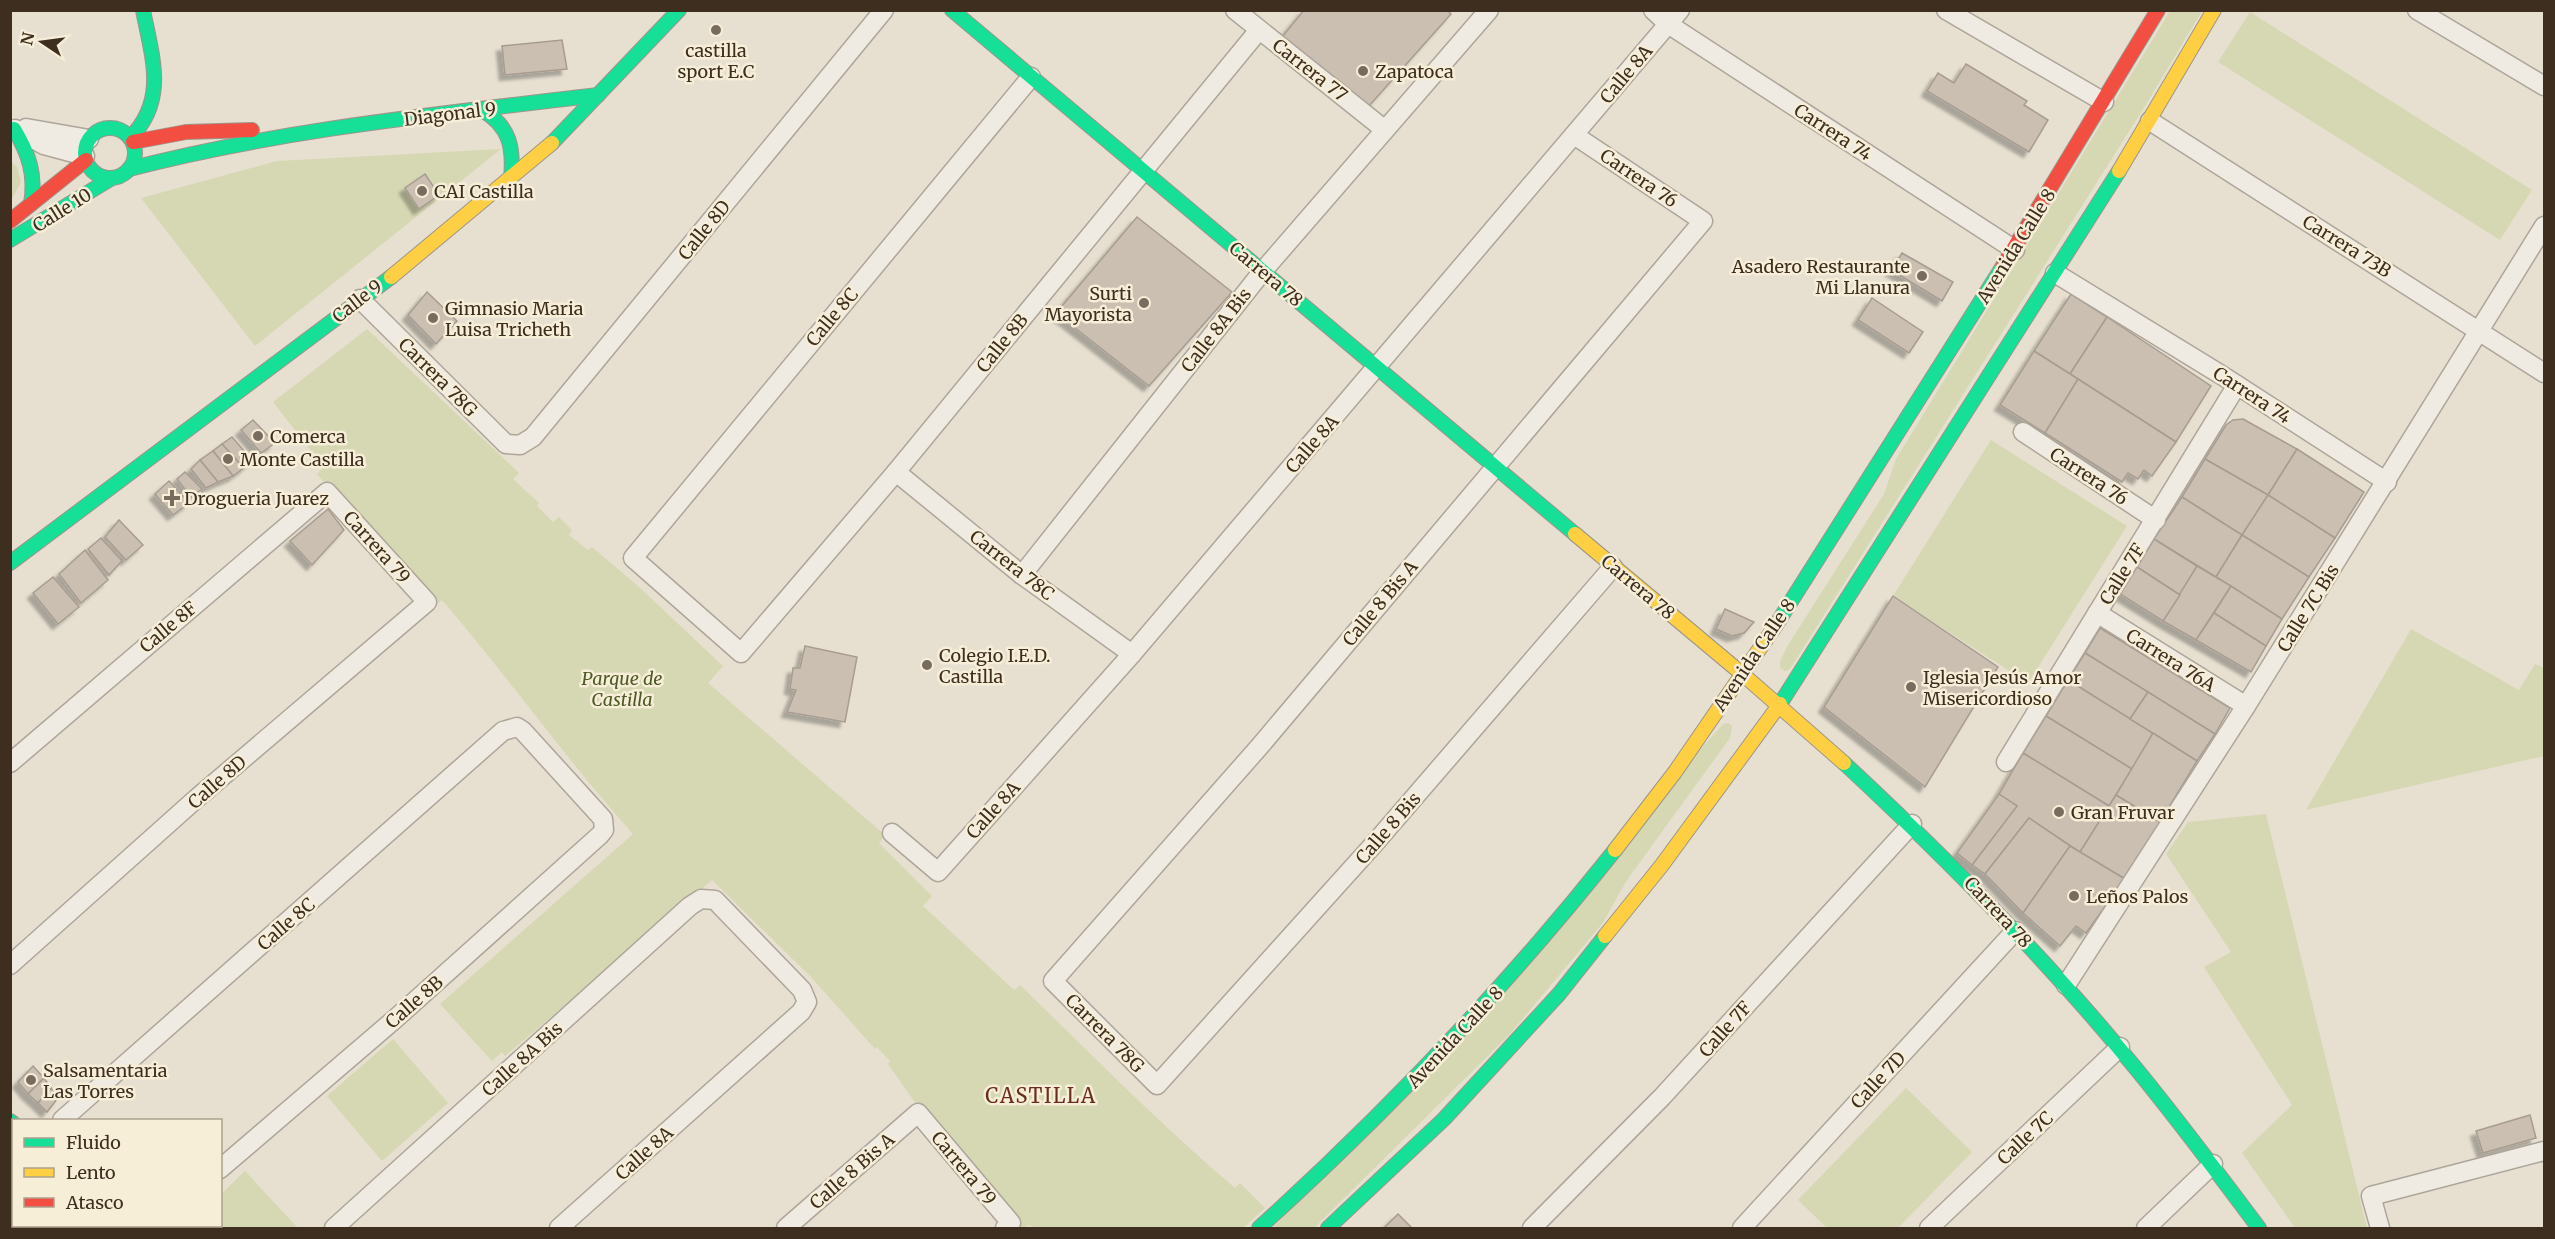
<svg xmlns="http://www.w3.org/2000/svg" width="2555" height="1239" font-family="Merriweather,serif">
  <defs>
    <filter id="shadow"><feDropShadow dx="-5.5" dy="5.5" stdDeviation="1.5" flood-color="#0004"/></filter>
  </defs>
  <rect width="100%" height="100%" fill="#e7e0d1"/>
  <!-- green -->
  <g fill="#d6d7b3">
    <path d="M2170,11H2202L2145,106L1790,669L1785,671L1780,668V661L1788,645L1884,494L1896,459Z"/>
    <path d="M2250,12L2532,190L2500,240L2218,62Z"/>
    <path d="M501,149L255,346L141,198L277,161Z"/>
    <path d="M11,162L17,167L21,182L11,201Z"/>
    <path d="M367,329L519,473L513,479L539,503L537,506L553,522L559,517L572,530L569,535L588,550L592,547L638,586L723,666L708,683L885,835L879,843L932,896L923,906L1014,990L1020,985C1091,1054 1160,1124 1235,1188L1240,1183L1265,1208L1243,1228H1033L1030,1225L1022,1228L918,1107L888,1064L890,1061L877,1047L875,1049L810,976L712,880L505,1056L502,1052L492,1061L440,1004L633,834C566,759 508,677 442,600L433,607L317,474L324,467L273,402Z"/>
    <path d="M1991,440L2127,526L2028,683L1893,596Z"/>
    <path d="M2411,629L2519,690L2535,664L2544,668V756L2306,810Z"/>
    <path d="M1728,723L1732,726L1730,738L1627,880L1602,924L1510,1034L1314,1228H1273L1723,724Z"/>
    <path d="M2266,814L2367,1228H2295L2242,1153L2292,1105L2204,967L2231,952L2166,854L2188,822Z"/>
    <path d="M393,1039L448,1103L382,1161L327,1096Z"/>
    <path d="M1906,1088L1972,1152L1898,1228H1827L1798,1200Z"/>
    <path d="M245,1171L298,1228H184L187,1226H220L221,1194Z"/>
  </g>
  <!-- building -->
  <g fill="#cbbfb2" stroke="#a89c90" stroke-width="1.5" filter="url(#shadow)">
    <path d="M1304,10H1447L1451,14L1369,106L1282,37Z"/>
    <path d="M562,40L567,69L505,75L502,46Z"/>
    <path d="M1966,64L2027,101L2024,105L2048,120L2029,152L1927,91L1938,73L1954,83Z"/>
    <path d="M425,174L439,195L419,209L405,188Z"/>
    <path d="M1137,217L1232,292L1149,386L1056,313Z"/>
    <path d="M1902,253L1953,282L1942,301L1891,270Z"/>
    <path d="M427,292L457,321L436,344L408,315Z"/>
    <path d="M2071,294L2107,317L2070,374L2034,351Z"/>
    <path d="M1872,298L1923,332L1909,353L1858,320Z"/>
    <path d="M2107,317L2211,386L2176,442L2070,374Z"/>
    <path d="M2034,351L2078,379L2045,433L2000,405Z"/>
    <path d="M2078,379L2176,442L2152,476L2144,470L2138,479L2128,473L2122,482L2045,433Z"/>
    <path d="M2243,419L2297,449L2268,495L2205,459L2226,425L2233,420Z"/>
    <path d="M253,420L275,443L261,453L241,430Z"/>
    <path d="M232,437L252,460L244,468L222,444Z"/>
    <path d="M222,444L244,468L233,476L213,451Z"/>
    <path d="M2297,449L2364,492L2335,538L2268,495Z"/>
    <path d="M213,451L233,476L218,482L200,460Z"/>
    <path d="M2205,459L2268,495L2242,535L2182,497Z"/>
    <path d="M200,460L218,482L206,488L191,469Z"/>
    <path d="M185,472L202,489L191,497L177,479Z"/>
    <path d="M169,481L189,503L173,515L155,494Z"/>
    <path d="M2268,495L2335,538L2309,577L2242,535Z"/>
    <path d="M2182,497L2242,535L2216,577L2154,539Z"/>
    <path d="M328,509L344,530L312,565L290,541Z"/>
    <path d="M119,520L143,545L126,560L105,537Z"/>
    <path d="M2242,535L2309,577L2282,619L2216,577Z"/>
    <path d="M101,538L122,561L109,575L88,549Z"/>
    <path d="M2154,539L2197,566L2180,595L2137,567Z"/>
    <path d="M85,550L108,580L81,603L59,574Z"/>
    <path d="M2197,566L2231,586L2196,640L2163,621Z"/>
    <path d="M2137,567L2180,595L2163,621L2120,594Z"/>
    <path d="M53,577L79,607L58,624L33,593Z"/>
    <path d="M2231,586L2282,619L2266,646L2214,613Z"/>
    <path d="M1893,596L1998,667L1925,787L1824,707Z"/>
    <path d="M1725,609L1754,622L1744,633L1732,636L1716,629Z"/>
    <path d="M2214,613L2266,646L2251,672L2196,640Z"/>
    <path d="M2100,628L2230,708L2215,734L2085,653Z"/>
    <path d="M805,646L857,657L845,722L787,712L796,690L790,689L793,668H800Z"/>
    <path d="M2085,653L2148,692L2130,719L2068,680Z"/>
    <path d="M2068,680L2153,733L2132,769L2046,716Z"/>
    <path d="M2148,692L2215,734L2197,761L2130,719Z"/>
    <path d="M2046,716L2132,769L2109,806L2023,753Z"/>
    <path d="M2153,733L2197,761L2160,822L2116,795Z"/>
    <path d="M2023,753L2109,806L2080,852L2029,818L1985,874L1972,865L2017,806L1999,794Z"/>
    <path d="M1999,794L2017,806L1972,865L1957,853Z"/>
    <path d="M2116,795L2160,822L2125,879L2080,852Z"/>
    <path d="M2029,818L2070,846L2023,913L1985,874Z"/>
    <path d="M2070,846L2125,879L2086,933L2076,926L2060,946L2023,913Z"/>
    <path d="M33,1066L44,1078L28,1094L18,1082Z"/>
    <path d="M44,1078L51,1088L38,1103L28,1094Z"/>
    <path d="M51,1088L58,1098L47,1112L38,1103Z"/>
    <path d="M2530,1115L2536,1138L2483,1153L2476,1131Z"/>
    <path d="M1398,1214L1412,1228H1384Z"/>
  </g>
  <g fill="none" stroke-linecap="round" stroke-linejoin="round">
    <defs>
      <g id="street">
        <path d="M1235,10L1385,130"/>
        <path d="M1653,10L1668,24L2015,250"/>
        <path d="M1946,10L2104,102"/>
        <path d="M2417,10L2544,86"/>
        <path d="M1031,77L633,558L741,653L896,472L1259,30"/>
        <path d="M2150,121L2544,373"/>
        <path d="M26,128L89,139"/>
        <path d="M15,129L44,145L85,156"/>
        <path d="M1574,135L1703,221L1260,746L1053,981L1157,1085L1374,844L1613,567"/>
        <path d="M2055,273L2223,376L2387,482"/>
        <path d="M360,299L506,444L520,445L533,437L884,10"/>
        <path d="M2023,432L2156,520"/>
        <path d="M896,472L1022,575L1132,654"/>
        <path d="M1022,575L1262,272L1489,10"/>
        <path d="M2097,613L2246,706"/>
        <path d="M2006,762L2237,385"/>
        <path d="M10,763L327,492L427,602L197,798L10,965"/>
        <path d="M892,833L938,872L1132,654L1680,10"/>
        <path d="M2066,985L2246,706L2544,226"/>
        <path d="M62,1120L503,731L517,727L523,731L603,819L604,830L600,835L395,1019L220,1169"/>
        <path d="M153,1228L156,1226"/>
        <path d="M334,1228L690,906L701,899L715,900L802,990L807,1002L801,1012L559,1228"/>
        <path d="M786,1228L918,1113L1011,1223L1005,1228"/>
        <path d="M1532,1228L1662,1097L1912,824"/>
        <path d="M1742,1228L2015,931"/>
        <path d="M1929,1228L2120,1047"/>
        <path d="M2146,1228L2213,1164"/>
        <path d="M2380,1228L2371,1196L2544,1151"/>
      </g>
      <g id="fast">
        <path d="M952,10L1575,534"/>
        <path d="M482,110C510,126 514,148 511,179"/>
        <circle cx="110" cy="153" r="25"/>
        <path d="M14,129C29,154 36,175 31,204"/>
        <path d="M130,138C168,100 152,57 143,10"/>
        <path d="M552,143L679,10"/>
        <path d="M129,169C283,129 441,114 598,95"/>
        <path d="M10,240L112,178"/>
        <path d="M10,563L391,277"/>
        <path d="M1776,625L2003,266"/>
        <path d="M1780,704L2119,171"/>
        <path d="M1844,763C1944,856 2041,953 2128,1059C2174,1114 2216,1171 2259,1228"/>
        <path d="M10,1121L14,1124"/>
        <path d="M107,1226L109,1228"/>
        <path d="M1259,1228C1388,1111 1507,986 1615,850"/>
        <path d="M1328,1228L1444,1119L1559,994L1605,936"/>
      </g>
      <g id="slow">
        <path d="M2119,171L2214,10"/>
        <path d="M391,277L552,143"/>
        <path d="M1575,534L1747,678L1844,763"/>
        <path d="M1615,850L1675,772L1776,625"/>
        <path d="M1605,936L1662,865L1780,704"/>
      </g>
      <g id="jam">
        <path d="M133,142L186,132L252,130"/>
        <path d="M10,221L86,160"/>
        <path d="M2003,266L2158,10"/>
      </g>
    </defs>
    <!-- street casing -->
    <use href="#street" stroke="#ada599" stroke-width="21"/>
    <!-- fast casing -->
    <use href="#fast" stroke="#9c958a" stroke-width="16"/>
    <!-- slow casing -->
    <use href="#slow" stroke="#9c958a" stroke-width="16"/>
    <!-- jam casing -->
    <use href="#jam" stroke="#9c958a" stroke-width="16"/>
    <!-- street -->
    <use href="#street" stroke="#efebe3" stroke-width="18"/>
    <!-- fast -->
    <use href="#fast" stroke="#16e098" stroke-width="14"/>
    <!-- slow -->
    <use href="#slow" stroke="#ffcf43" stroke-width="14"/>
    <!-- jam -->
    <use href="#jam" stroke="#f24e42" stroke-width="14"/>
  </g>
  <!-- markers -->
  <g fill="#786c5e" stroke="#f7eed8" stroke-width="2">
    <circle cx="716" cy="30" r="6"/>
    <circle cx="1363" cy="71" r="6"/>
    <circle cx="422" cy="191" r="6"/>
    <circle cx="1922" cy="276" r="6"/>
    <circle cx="1144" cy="303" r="6"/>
    <circle cx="433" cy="318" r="6"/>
    <circle cx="258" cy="436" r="6"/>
    <circle cx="228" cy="459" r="6"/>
    <path d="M169 489h6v6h6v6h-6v6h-6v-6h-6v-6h6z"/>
    <circle cx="927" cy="665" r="6"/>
    <circle cx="1911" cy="687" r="6"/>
    <circle cx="2059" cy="812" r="6"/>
    <circle cx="2074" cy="896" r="6"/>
    <circle cx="31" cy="1080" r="6"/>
  </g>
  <g text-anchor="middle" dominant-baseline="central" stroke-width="5" stroke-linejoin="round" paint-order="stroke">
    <!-- poi labels -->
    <g font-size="18" fill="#3d2e20" stroke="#f7eed8" text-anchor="start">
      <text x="716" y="50" text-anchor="middle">castilla<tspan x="716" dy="21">sport E.C</tspan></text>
      <text x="1375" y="71">Zapatoca</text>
      <text x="434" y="191">CAI Castilla</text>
      <text x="1910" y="266" text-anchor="end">Asadero Restaurante<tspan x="1910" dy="21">Mi Llanura</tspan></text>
      <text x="1132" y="293" text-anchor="end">Surti<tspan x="1132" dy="21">Mayorista</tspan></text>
      <text x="445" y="308">Gimnasio Maria<tspan x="445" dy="21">Luisa Tricheth</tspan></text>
      <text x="270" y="436">Comerca</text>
      <text x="240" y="459">Monte Castilla</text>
      <text x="184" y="498">Drogueria Juarez</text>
      <text x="939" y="655">Colegio I.E.D.<tspan x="939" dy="21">Castilla</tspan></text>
      <text x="1923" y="677">Iglesia Jesús Amor<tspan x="1923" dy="21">Misericordioso</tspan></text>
      <text x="2071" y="812">Gran Fruvar</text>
      <text x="2086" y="896">Leños Palos</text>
      <text x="43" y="1070">Salsamentaria<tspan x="43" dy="21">Las Torres</tspan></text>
    </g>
    <!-- street labels -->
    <g font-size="18" fill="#3d2e20" stroke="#f7eed8">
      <text transform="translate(1310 70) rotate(38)">Carrera 77</text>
      <text transform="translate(1626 74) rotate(-50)">Calle 8A</text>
      <text transform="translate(450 114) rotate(-7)">Diagonal 9</text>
      <text transform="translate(1833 132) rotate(33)">Carrera 74</text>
      <text transform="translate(1639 178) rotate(34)">Carrera 76</text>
      <text transform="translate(62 210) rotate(-32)">Calle 10</text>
      <text transform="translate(704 230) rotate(-51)">Calle 8D</text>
      <text transform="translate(2016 246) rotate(-58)">Avenida Calle 8</text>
      <text transform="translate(2347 246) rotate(32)">Carrera 73B</text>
      <text transform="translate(1266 274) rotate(40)">Carrera 78</text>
      <text transform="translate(357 301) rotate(-38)">Calle 9</text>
      <text transform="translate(832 317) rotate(-50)">Calle 8C</text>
      <text transform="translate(1216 330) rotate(-52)">Calle 8A Bis</text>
      <text transform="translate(1002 343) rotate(-51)">Calle 8B</text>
      <text transform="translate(438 377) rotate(45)">Carrera 78G</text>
      <text transform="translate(2252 395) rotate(33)">Carrera 74</text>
      <text transform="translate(1312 444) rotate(-49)">Calle 8A</text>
      <text transform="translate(2089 476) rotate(33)">Carrera 76</text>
      <text transform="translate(377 547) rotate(48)">Carrera 79</text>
      <text transform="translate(1012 565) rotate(38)">Carrera 78C</text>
      <text transform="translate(2122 574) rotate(-58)">Calle 7F</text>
      <text transform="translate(1638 587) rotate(40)">Carrera 78</text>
      <text transform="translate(1380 603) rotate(-50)">Calle 8 Bis A</text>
      <text transform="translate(2308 608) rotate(-58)">Calle 7C Bis</text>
      <text transform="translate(168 627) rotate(-40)">Calle 8F</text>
      <text transform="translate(1754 655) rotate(-56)">Avenida Calle 8</text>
      <text transform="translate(2171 660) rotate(32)">Carrera 76A</text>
      <text transform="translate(217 782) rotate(-41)">Calle 8D</text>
      <text transform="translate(993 810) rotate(-48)">Calle 8A</text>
      <text transform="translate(1388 828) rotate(-49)">Calle 8 Bis</text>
      <text transform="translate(1998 912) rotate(47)">Carrera 78</text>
      <text transform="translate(286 924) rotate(-41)">Calle 8C</text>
      <text transform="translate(414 1002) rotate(-41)">Calle 8B</text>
      <text transform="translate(1725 1029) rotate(-48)">Calle 7F</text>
      <text transform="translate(1105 1033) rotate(45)">Carrera 78G</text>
      <text transform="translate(1455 1037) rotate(-47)">Avenida Calle 8</text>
      <text transform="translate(522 1059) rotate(-42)">Calle 8A Bis</text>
      <text transform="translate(1878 1080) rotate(-47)">Calle 7D</text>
      <text transform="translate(2025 1138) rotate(-43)">Calle 7C</text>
      <text transform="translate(644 1153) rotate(-42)">Calle 8A</text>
      <text transform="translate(964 1168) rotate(50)">Carrera 79</text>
      <text transform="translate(852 1171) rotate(-41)">Calle 8 Bis A</text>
    </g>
    <!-- park labels -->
    <g font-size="18" font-style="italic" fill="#4d5a26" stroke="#f7eed8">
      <text x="622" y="678">Parque de<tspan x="622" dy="21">Castilla</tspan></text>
    </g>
    <!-- neighbourhood labels -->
    <g font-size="20" letter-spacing="1.5" fill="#6b2e1e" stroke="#f7eed8">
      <text x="1041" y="1095">CASTILLA</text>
    </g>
  </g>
  <!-- border -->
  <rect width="2555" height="1239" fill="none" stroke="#3d2e20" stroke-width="24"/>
  <!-- legend -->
  <rect x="12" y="1119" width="210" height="108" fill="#f7eed8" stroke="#ada18e" stroke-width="1.5"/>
  <rect x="24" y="1138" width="30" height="9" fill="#16e098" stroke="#ada18e" stroke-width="1.5"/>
  <text x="66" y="1149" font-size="18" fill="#3d2e20">Fluido</text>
  <rect x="24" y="1168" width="30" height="9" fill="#ffcf43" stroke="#ada18e" stroke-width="1.5"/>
  <text x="66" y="1179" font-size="18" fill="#3d2e20">Lento</text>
  <rect x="24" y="1198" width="30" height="9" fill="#f24e42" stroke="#ada18e" stroke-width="1.5"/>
  <text x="66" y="1209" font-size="18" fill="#3d2e20">Atasco</text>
  <!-- north arrow -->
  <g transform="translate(42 42) rotate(283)" stroke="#f7eed8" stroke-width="4.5" paint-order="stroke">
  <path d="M0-4.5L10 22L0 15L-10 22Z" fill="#3d2e20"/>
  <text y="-9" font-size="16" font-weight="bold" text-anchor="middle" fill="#3d2e20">N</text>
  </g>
</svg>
